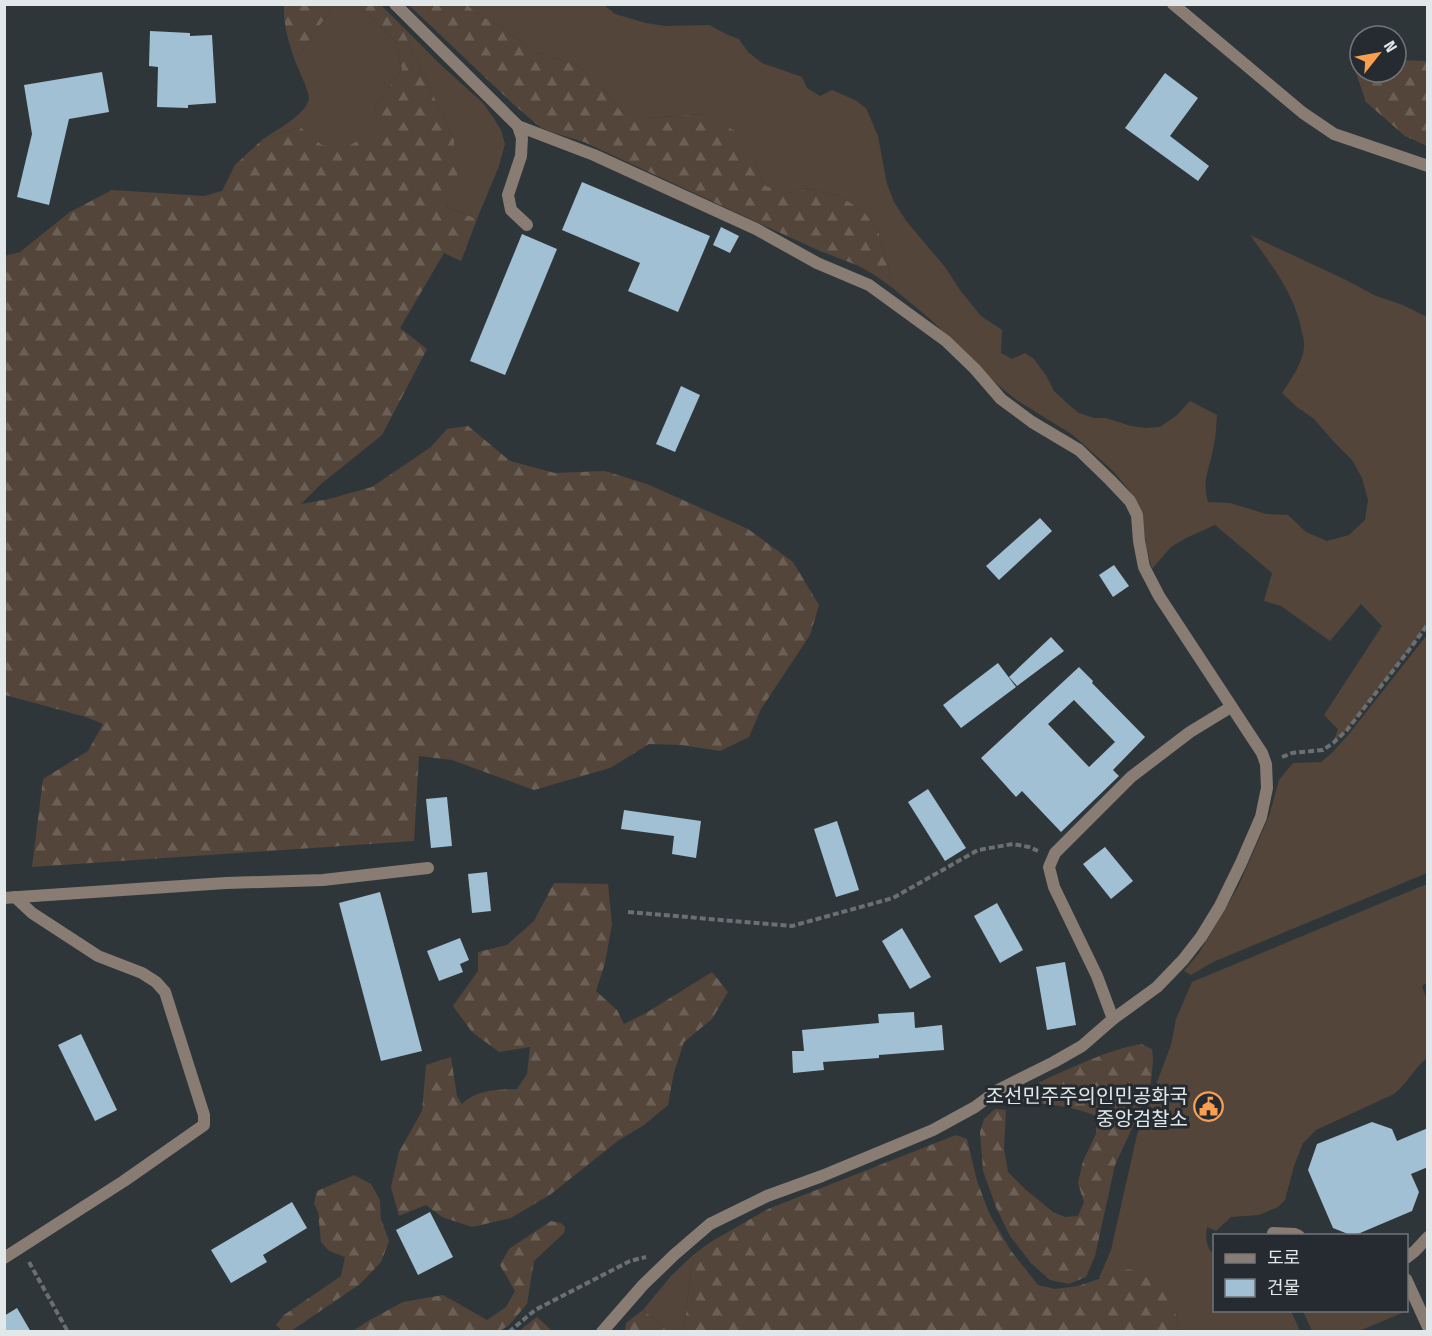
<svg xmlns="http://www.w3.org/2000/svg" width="1432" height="1336" font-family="'Fira Sans Condensed','Noto Sans KR',sans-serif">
  <defs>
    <pattern id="forest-firs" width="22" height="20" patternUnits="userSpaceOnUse" patternTransform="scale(1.5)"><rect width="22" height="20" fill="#54453a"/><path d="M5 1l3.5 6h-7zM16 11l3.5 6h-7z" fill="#6c6056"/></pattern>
  </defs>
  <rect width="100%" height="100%" fill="#2f363a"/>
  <!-- grass -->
  <g fill="#54453a">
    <path d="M334,5H359L395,41L402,69L375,107L380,130L346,147L322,146L300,127L263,139C275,131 309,113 309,97C309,92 298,68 295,61Z"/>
    <path d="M467,5H604L615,14L646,23L665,26L709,25L728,35L739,39L748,52L762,63L802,77L807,88L820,96L832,90L855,100L866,108L878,136L887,184L894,202L907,222L945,267L960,290L981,316L1002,330L1001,353L1012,359L1025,353L1034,359L1047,377L1054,391L1069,405L1079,413L1094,418H1106L1131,426L1145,428L1160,427L1176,416L1190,401L1217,415C1216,427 1216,438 1213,449C1209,471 1202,479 1208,502L1230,503L1266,514L1288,515L1306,532L1327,541L1349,535L1365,520L1368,500L1362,478L1352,460L1334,442L1314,419L1297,407L1282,393C1291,379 1303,363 1304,347C1305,342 1303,337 1302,333C1296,295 1272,266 1250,235L1346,280L1376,296L1403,305L1427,317V624L1409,650L1347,730L1333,743L1338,729L1324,715L1382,626L1361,604L1330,641L1281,606L1264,601L1272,573L1215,525L1186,538L1171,547L1152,569L1146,546L1143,520L1137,504L1129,490L1113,471L1073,435L1018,401L999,386L930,319L894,289L878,230L864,212L840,196L808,189L784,194L764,185L755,161L703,114L646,118L620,110L593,76L571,63L535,52L506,30L476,13Z"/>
    <path d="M400,24L442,66L483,103L493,117L501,130L505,144L499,166L477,219L446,207L457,179L454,140Z"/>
    <path d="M1427,635V873L1213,962L1191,975L1184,971L1199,953L1238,887L1269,816L1279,780L1293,763L1321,762L1333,752L1349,734Z"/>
    <path d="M1427,884V983L1422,986L1427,1000V1058C1414,1068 1407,1084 1394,1094L1316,1130L1303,1143L1294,1166L1285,1200L1278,1207L1259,1215L1231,1217L1216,1231L1207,1227C1205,1238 1206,1247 1214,1255V1310L1291,1311L1300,1331H1179L1176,1315L1099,1278L1111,1250L1137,1135L1171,1045L1176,1019L1192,982Z"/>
    <path d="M693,1255L684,1331H665V1329L643,1310L671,1276Z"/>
    <path d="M1407,1309V1311L1359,1331H1312L1303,1311L1406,1310Z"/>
  </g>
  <!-- forest -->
  <g fill="url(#forest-firs)">
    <path d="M284,5H334L295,61C289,42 283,25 284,5Z"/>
    <path d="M359,5H381L400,24L454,140L458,179L446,207L477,219L461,261L444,253L400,328L427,349L382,435L321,484L301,504L329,499L372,487L431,447L447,429L468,426L510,461L555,473L605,471L647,484L748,529L793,562L819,605L810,635L761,709L749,737L720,751L681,745L649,744L610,768L534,790L452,760L419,756L414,841L32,867L43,779L88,751L103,724L86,717L5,695V256L20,252L70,212L112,190L204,196L222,191L235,165L263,139L300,127L322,145L346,147L379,130L375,107L402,69L395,41Z"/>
    <path d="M409,5H467L476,13L506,30L535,52L571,63L593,76L620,110L647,118L703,114L737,132L755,161L764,185L784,194L808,189L840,196L864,212L878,230L894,289L876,276L859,266L820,251L761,224L584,142L551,132L540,127L512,103Z"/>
    <path d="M1396,60L1427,61V146L1405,136L1366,102L1354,67L1360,65V72H1396Z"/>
    <path d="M554,883L608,884L612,924L605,963L596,991L617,1010L624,1024L646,1013L712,972L728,992L712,1019L684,1042L674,1072L668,1105L644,1125L619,1140L551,1194L511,1218L472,1227L442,1217L426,1205L399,1216L391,1187L399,1152L422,1111L426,1065L451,1057L457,1096L462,1104C478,1089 497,1090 517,1089L527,1074L530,1047L499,1052L472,1032L453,1006L478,971V952L507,945L534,921Z"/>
    <path d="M1141,1044L1152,1049L1153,1061L1151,1082L1134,1124L1115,1165L1095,1256L1086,1277L1069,1284L1050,1280L1031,1263L1010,1236L996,1207L983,1171L980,1132L984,1119L995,1109L1006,1110L1004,1148L1008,1172L1025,1189L1053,1212L1065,1217L1078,1216L1084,1202L1078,1183L1083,1161L1096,1134V1116C1072,1106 1047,1103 1021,1102L1020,1091C1059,1074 1099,1052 1141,1044Z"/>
    <path d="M956,1135L967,1139L977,1181L990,1215L1011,1251L1038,1285L1055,1289L1078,1286L1128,1269L1154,1276L1176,1315L1179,1331H684L693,1255L709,1243L768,1209Z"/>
    <path d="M354,1175L371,1184L380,1200L381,1219L389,1241L381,1262L360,1284L291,1331H282L276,1325L284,1315L341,1276L345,1257L329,1251L321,1242L318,1212L314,1203L317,1191Z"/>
    <path d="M551,1221L561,1223L565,1227L564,1233L534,1261L527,1304L509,1325L500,1331H353L368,1321L403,1302L443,1295L487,1320L506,1307L515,1291L500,1265L509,1249Z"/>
    <path d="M643,1310L665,1329V1331H625L626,1323Z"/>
    <path d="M537,1317L552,1331H519Z"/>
  </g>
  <!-- building -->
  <g fill="#a1c0d3" fill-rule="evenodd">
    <path d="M150,31L190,33V36L212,35L216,103L188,105V108L157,107L158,67L149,66Z"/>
    <path d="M102,72L109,112L69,119L49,205L17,197L32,134L24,85Z"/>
    <path d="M1165,73L1198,98L1170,136L1209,166L1198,181L1125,128Z"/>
    <path d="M582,182L710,236L678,312L628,291L640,263L562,230Z"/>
    <path d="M721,227L739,236L730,253L713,245Z"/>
    <path d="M522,234L557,249L505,375L470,361Z"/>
    <path d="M681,386L700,395L675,452L656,444Z"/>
    <path d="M1040,518L1052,531L999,580L986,566Z"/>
    <path d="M1114,565L1129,586L1113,597L1099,575Z"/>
    <path d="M1051,637L1064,651L1017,686L1009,677Z"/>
    <path d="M998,663L1016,687L961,728L943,705Z"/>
    <path d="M1079,667L1093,681L1092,683L1145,737L1113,770L1119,776L1061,832L1022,791L1016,797L981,758ZM1074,700L1115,742L1089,767L1048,724Z"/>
    <path d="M928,789L966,848L945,861L908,802Z"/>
    <path d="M447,797L452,846L431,848L426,799Z"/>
    <path d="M624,810L701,821L696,858L672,854L674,836L621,829Z"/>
    <path d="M837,821L859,890L836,897L814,829Z"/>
    <path d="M1105,847L1133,881L1111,899L1083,864Z"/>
    <path d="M487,872L491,911L472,913L468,874Z"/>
    <path d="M380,892L422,1051L381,1061L339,903Z"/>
    <path d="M997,903L1023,950L1000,963L974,916Z"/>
    <path d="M902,928L931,977L910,989L882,941Z"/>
    <path d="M460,938L469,960L460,964L463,972L439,981L427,951Z"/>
    <path d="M1065,962L1076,1025L1047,1030L1036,967Z"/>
    <path d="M914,1012L915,1028L942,1025L944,1050L879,1055V1058L823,1062L824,1070L793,1073L792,1051H804L802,1030L879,1023L878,1014Z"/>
    <path d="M81,1034L117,1110L95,1121L58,1045Z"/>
    <path d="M1372,1122L1392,1129L1397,1141L1428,1128V1167L1411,1174L1419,1192L1412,1211L1353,1236L1333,1228L1308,1170L1317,1144Z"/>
    <path d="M292,1202L307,1228L263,1255L267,1262L231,1283L211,1250Z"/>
    <path d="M430,1212L453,1257L418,1275L396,1230Z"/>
    <path d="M17,1308L31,1332H4V1316Z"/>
  </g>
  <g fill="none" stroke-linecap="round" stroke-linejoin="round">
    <!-- path -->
    <g stroke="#696f73" stroke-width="4" stroke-dasharray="6 3" stroke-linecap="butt">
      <path d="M1282,757L1292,753L1323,750L1333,743L1347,730L1409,650L1428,624"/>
      <path d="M628,912L792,926L893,898L978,850L1013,844L1029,847L1038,851"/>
      <path d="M29,1262L68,1332"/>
      <path d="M509,1332L535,1310L630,1261L646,1257"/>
    </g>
    <!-- minor -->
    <g stroke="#887c73" stroke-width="12">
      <path d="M395,4L518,126L522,138L521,156L508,195L511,210L527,225"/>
      <path d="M518,126L594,155L756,229L817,263L869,285L946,341L975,369L1001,399L1032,422L1079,450L1110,480L1130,501L1137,515L1139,541L1144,567L1159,596L1262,753L1266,764L1267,788L1261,817L1241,863L1220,906L1201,937L1183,960L1157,987L1113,1019L1082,1046L1054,1062L998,1090L975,1107L933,1130L822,1176L767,1196L710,1224L674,1255L643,1285L602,1332"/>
      <path d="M4,898L226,883L323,880L428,868"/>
      <path d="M1113,1019L1097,976L1054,887L1049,867L1055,853L1131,777L1190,732L1231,707"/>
      <path d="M1273,1233L1295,1234L1299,1236"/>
      <path d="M4,1258L124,1181L204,1125V1115L165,992L156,982L142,973L98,956L32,913L15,897"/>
      <path d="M1406,1258L1415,1251L1428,1237"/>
      <path d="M1406,1279L1428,1327"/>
    </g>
    <!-- tertiary -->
    <path stroke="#887c73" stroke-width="12" d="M1173,4L1303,113L1334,134L1428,166"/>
  </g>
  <!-- icons -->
  <defs>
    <symbol id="civic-ring" viewBox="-11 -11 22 22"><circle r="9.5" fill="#252b30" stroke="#fa9f4f" stroke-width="1.5"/><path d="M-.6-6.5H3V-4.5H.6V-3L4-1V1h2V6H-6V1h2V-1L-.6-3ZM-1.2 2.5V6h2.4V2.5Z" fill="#fa9f4f"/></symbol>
  </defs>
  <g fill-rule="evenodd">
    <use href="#civic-ring" x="1192" y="1090" width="33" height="33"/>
  </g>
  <g text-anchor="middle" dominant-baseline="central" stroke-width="6" stroke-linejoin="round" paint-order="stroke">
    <!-- poi labels -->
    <g font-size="20" fill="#e2e7e9" stroke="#252b30" text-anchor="end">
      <text x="1188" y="1096">조선민주주의인민공화국<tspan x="1188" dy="23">중앙검찰소</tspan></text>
    </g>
  </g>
  <!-- border -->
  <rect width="1432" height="1336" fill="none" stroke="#e2e7e9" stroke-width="12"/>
  <!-- legend -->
  <rect x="1213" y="1234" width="195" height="78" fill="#252b30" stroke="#71767a" stroke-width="1.5"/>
  <rect x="1225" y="1254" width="30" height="9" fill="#887c73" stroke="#71767a" stroke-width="1.5"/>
  <text x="1267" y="1264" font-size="18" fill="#e2e7e9">도로</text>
  <rect x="1225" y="1279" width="30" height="18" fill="#a1c0d3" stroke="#71767a" stroke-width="1.5"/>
  <text x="1267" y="1294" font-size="18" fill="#e2e7e9">건물</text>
  <!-- north arrow -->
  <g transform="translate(1378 54) rotate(59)"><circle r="28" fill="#252b30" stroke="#71767a" stroke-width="1.5"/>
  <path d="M0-4.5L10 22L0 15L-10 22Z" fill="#fa9f4f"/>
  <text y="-9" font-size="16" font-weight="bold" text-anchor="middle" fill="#e2e7e9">N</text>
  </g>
</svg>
